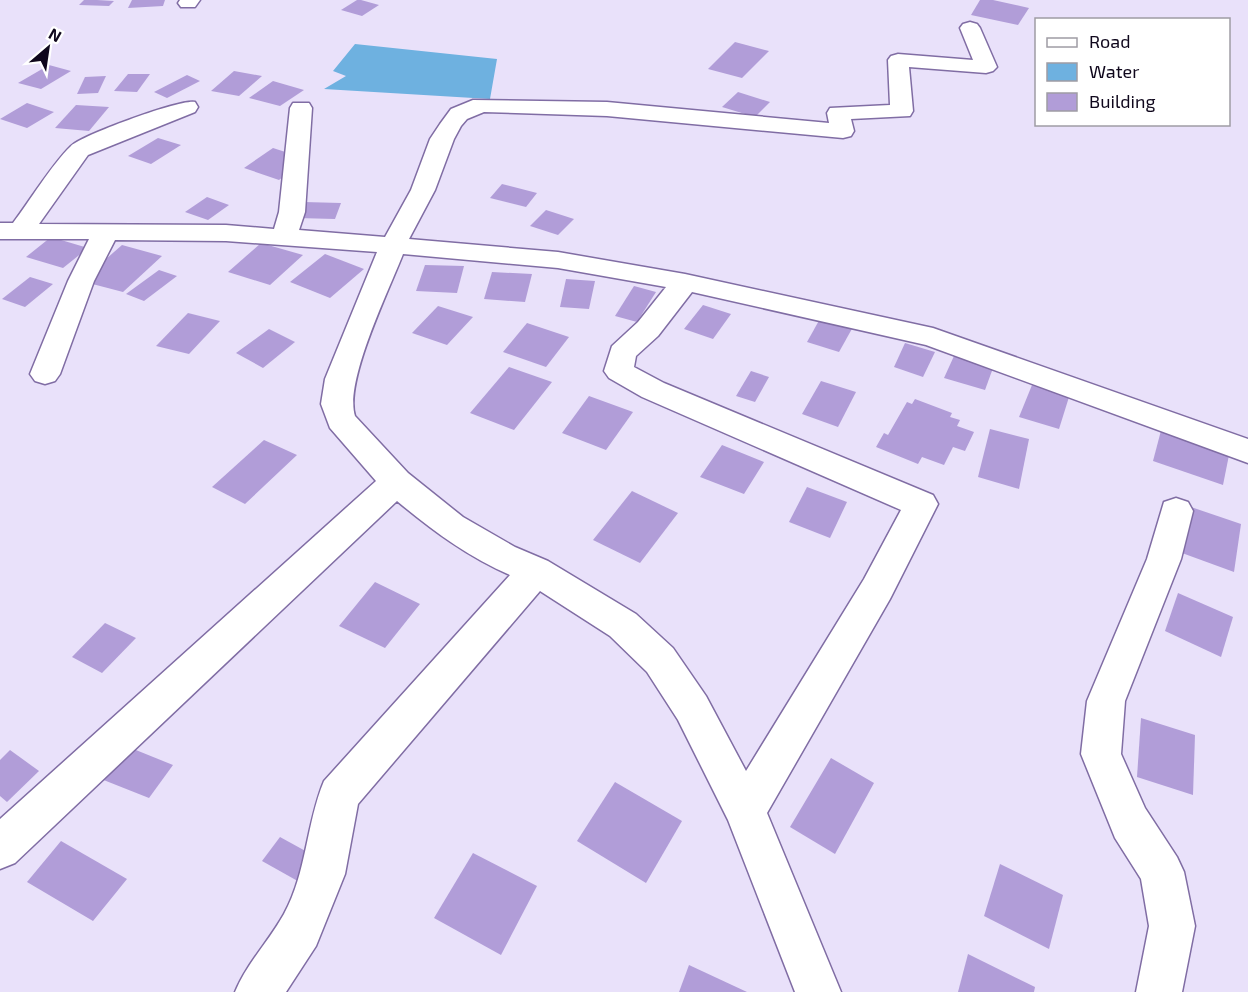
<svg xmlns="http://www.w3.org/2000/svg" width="1248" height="992" font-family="'Exo 2',sans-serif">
  <rect width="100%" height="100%" fill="#e9e1fa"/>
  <!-- water -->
  <path fill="#6eb1e0" d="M355,44L497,59L490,99L324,89L346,76L333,71Z"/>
  <!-- building -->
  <g fill="#b19dd8">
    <path d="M84,0H97L114,1L109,6L79,5Z"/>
    <path d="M132,0H165L163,6L128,8Z"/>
    <path d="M357,0H361L379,5L362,16L341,10Z"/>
    <path d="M980,0H993L1029,8L1018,25L971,15Z"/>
    <path d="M735,42L769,51L742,78L708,69Z"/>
    <path d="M49,65L71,71L41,89L18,83Z"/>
    <path d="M234,71L262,76L239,96L211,91Z"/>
    <path d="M128,74H150L137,92L114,91Z"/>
    <path d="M187,75L200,81L167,98L154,92Z"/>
    <path d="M106,76L98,93L77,94L85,77Z"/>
    <path d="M273,81L304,90L280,106L249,98Z"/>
    <path d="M738,92L770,102L755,117L722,107Z"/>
    <path d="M27,103L54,112L27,128L0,119Z"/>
    <path d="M76,105L109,107L89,131L55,128Z"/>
    <path d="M158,138L181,145L151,164L128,156Z"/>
    <path d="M273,148L307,159L279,180L244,168Z"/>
    <path d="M502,184L537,193L526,207L490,198Z"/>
    <path d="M207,197L229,205L208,220L185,212Z"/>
    <path d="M304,202L341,203L335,219L297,218Z"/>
    <path d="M546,210L574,219L558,235L530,226Z"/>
    <path d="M51,237L88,248L63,268L26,257Z"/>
    <path d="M261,243L303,255L270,285L228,272Z"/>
    <path d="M122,245L162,256L123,292L81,281Z"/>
    <path d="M325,254L364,269L330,298L290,282Z"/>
    <path d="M425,265L464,266L457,293L416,291Z"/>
    <path d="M159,270L177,276L144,301L126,294Z"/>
    <path d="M492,272L532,274L525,302L484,299Z"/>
    <path d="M30,277L53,284L25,307L2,299Z"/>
    <path d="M566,279L595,281L589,309L560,307Z"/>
    <path d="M634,286L656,292L637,322L615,316Z"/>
    <path d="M703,305L731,314L713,339L684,329Z"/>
    <path d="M438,306L473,317L447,345L412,333Z"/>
    <path d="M188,313L220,321L189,354L156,346Z"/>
    <path d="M821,317L853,327L839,352L807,342Z"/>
    <path d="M527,323L569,337L546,367L503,352Z"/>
    <path d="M269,329L295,342L263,368L236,353Z"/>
    <path d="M905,343L935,352L923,377L894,367Z"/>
    <path d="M954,356L993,368L985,390L944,378Z"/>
    <path d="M509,367L552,382L514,430L470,413Z"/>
    <path d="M751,371L769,377L755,402L736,396Z"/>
    <path d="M821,381L856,392L838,427L802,414Z"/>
    <path d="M1032,385L1069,397L1059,429L1019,417Z"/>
    <path d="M589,396L633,412L606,450L562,433Z"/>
    <path d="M915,399L952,413L950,417L960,420L957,426L974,432L965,451L953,447L944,465L922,457L918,464L876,447L884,433L888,435L907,402L912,404Z"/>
    <path d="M1163,423L1231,445L1223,485L1153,461Z"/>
    <path d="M990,429L1029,439L1019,489L978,477Z"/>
    <path d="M264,440L297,455L245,504L212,487Z"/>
    <path d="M722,445L764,462L744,494L700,477Z"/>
    <path d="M807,487L847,502L830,538L789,522Z"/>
    <path d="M632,491L678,513L640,563L593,540Z"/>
    <path d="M1191,507L1241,524L1234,572L1182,553Z"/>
    <path d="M375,582L420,604L385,648L339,626Z"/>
    <path d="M1178,593L1233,617L1221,657L1165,631Z"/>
    <path d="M105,623L136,638L102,673L72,657Z"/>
    <path d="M1141,718L1195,735L1193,795L1137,777Z"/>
    <path d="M121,744L173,765L149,798L96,777Z"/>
    <path d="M10,750L39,771L7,802L0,796V760Z"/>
    <path d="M831,758L874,783L835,854L790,827Z"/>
    <path d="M615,782L682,821L646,883L577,841Z"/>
    <path d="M280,837L320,859L303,884L262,861Z"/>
    <path d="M61,841L127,879L93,921L27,882Z"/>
    <path d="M473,853L537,886L501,955L434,918Z"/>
    <path d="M1000,864L1063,895L1049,949L984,916Z"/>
    <path d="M968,954L1035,987L1034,992H958Z"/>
    <path d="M689,965L747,992H679Z"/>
  </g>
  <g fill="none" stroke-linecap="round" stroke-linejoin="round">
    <defs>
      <g id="minor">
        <path d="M180,0H200L195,7H181L178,3Z"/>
        <path d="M970,22L977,24L980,28L997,67L993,71L986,73L909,67L913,111L910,116L851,119L854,131L851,136L843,138L607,116L484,112L467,119L461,126L454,139L435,190L409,239L558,252L685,274L933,328L1248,439V463L926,345L692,292L658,336L636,356L634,367L664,383L933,495L938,504L890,599L767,813L841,992H795L728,820L678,720L647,672L610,636L540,591L358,804L345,874L316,946L286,992H235C247,963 269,941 284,914C307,872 306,824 324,781L510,575C468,557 432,530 397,501L15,863L0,869V819L376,481L330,428L321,404L325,379L377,252L226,241L115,240L94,281L60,374L55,381L45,384L35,381L30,374L68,281L89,239H0V223H13C29,202 52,164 71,146C83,135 180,99 195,102L198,107L195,112L88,155L39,224L226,225L274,229L279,212L290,108L293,103H309L312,108L305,212L299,230L385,237L411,190L430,139L440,124L451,109L473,100L607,102L829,123L827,113L830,108L890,105L888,60L891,56L898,54L973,60L960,28L963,24ZM403,254L558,268L666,287L638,322L612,346L604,371L609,378L642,397L901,510L864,579L746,771L706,696L673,648L636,614L548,561L515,547L463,517L408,473L355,416C344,382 389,290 403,254Z"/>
        <path d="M1176,498L1188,502L1193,511L1181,559L1125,701L1121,754L1145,808L1177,857L1184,872L1195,926L1182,992H1136L1149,926L1141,879L1115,838L1081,754L1087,701L1147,559L1164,502Z"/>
      </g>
    </defs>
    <!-- minor casing -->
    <use href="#minor" stroke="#806da4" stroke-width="3"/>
    <!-- minor -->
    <use href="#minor" fill="#fff" fill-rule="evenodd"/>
  </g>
  <!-- legend -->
  <rect x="1035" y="18" width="195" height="108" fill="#ffffff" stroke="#9f9ca4" stroke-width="1.5"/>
  <rect x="1047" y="38" width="30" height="9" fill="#ffffff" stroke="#9f9ca4" stroke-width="1.5"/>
  <text x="1089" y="48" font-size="18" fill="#0f071c">Road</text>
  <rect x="1047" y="63" width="30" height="18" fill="#6eb1e0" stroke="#9f9ca4" stroke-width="1.5"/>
  <text x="1089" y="78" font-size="18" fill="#0f071c">Water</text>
  <rect x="1047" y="93" width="30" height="18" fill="#b19dd8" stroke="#9f9ca4" stroke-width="1.5"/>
  <text x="1089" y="108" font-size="18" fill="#0f071c">Building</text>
  <!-- north arrow -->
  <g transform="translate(48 48) rotate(29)" stroke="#ffffff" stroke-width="4.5" paint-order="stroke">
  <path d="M0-4.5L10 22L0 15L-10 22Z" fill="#0f071c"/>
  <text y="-9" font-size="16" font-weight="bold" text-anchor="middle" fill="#0f071c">N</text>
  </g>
</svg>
